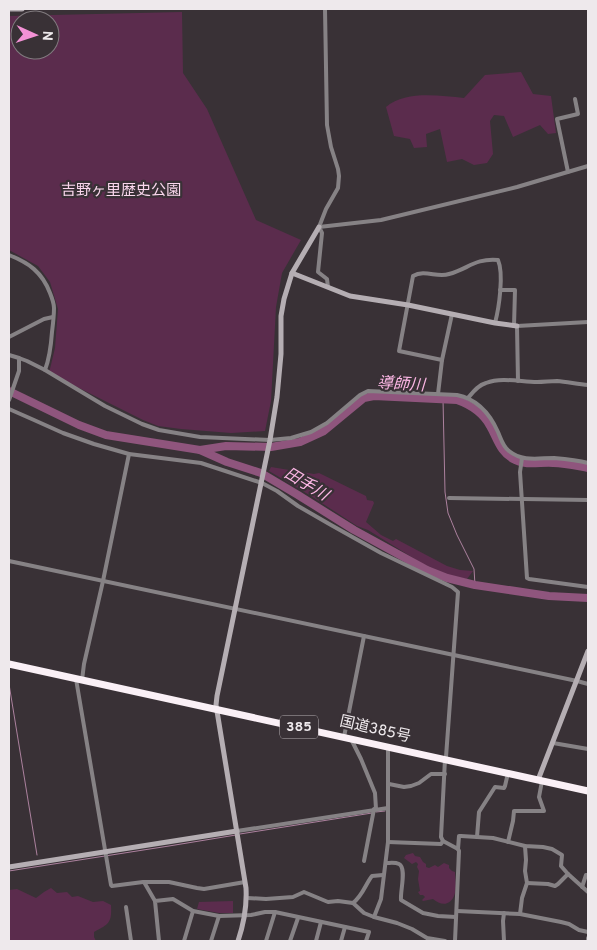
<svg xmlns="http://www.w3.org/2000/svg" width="597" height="950" font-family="Overpass,'Noto Sans JP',sans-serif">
  <rect width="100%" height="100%" fill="#393136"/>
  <!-- green -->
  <g fill="#5b2c4d" fill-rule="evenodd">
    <path d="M182,12L183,73L207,109L256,220L301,240L282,273L276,307L271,401L265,431L231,433L181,429L158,426L143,420L49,373L55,348L58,309L50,282L38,266L9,250V16ZM20,20H50V50H20Z"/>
    <path d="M521,72L533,94L551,96L556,133L548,134L540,125L513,137L504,116L494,115L490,121L493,154L487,163L474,165L462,159L447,162L440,129L426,134L427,147L414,148L410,139L394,136L386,107C406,90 440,96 464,98L485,75Z"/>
    <path d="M271,467L314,474L319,473L366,496L367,500L373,501L374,503L366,522L381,535L393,541L396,539L447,566L460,570L473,571L467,579L449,575L423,564L368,530L357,526L311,496L269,471Z"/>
    <path d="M413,853L415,856L420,857L423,862L426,864V867L429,868L435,865L438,867L444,863L449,865V868L452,871L455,872C455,879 457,886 455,893C452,905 442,907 433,899L423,901L422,900L425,897L423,895H420L418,892L420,891L418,879L419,871L417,867L418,864L416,862L412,864L404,858L406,855Z"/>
    <path d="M51,888L57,893L67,892L72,897L78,896L93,902L103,901L111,905C112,923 109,924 94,932V937L96,941H9V890L17,889L36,898L44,892Z"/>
    <path d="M233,901V913H219L197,909L199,902Z"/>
  </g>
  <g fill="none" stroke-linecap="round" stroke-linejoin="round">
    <!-- stream -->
    <g stroke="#ac819e" stroke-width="1">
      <path d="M443,399L445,492L448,513L457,535L474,569L475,585"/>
      <path d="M9,684L37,855"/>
      <path d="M376,812L385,811"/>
      <path d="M240,834L372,813"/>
      <path d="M9,871L169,846L236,835"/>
    </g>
    <!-- river -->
    <g stroke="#8f557d" stroke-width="8">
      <path d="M9,391L79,425L106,435L200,450L227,462L261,473L298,495L354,530L427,570L447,578L475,585L549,596L588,598"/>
      <path d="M200,450L226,446L271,447L300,442L324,431L364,398L374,396L457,400C471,405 483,413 490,426C497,438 500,453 515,460C526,466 541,462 553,463C565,463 577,466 588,468"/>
    </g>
    <!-- street -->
    <g stroke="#868285" stroke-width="4">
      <path d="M325,9L327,125L331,147L338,169L339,176L338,188L326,209L319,227L322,233L318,272L327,279L328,287"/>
      <path d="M568,172L557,119L578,114L575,99"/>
      <path d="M319,227L381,220L517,187L588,166"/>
      <path d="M9,255C29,263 42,272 50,293C52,298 54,303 54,308C54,316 53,324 52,332C51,346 50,357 45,370"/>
      <path d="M500,290H515L514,326"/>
      <path d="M9,337L44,319L53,317"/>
      <path d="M9,355L19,358V371L9,400"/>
      <path d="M19,358L27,361L45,370L105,406L142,424L159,430L200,437L270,440L291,438L311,432L327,423L360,395L368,391L457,395C477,399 490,414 498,432C501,439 503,447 509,451C523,462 538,458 554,458C566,459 577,460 588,463"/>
      <path d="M442,360L399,351L413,276C425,269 437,278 449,274C468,269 475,258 498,260C504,274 499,308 495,323"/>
      <path d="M518,381L517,326L588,322"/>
      <path d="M438,394L442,360L452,314"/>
      <path d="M468,398C473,392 478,385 486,383C502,377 521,382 537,382C544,382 550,381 557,381C567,382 578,384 588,385"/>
      <path d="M9,409L34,420L63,433L94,444L129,454L201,463L262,483L277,491L298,506L331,525L381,553L452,587L458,592L446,757L445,759L441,837L443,841L458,849"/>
      <path d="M522,458L520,472L527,578L529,579L588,587"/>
      <path d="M449,498L588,500"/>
      <path d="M9,561L577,681L588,684"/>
      <path d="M76,679L111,885L112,886L143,882H169L197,888L204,889L245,882"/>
      <path d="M82,680L84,664L103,581L129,454"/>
      <path d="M344,737L364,636"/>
      <path d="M351,739L361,759L375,793L376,809"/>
      <path d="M553,743L588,749"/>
      <path d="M388,747V842L381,899L374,917L397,923L412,929L427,938L445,941"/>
      <path d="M389,784L404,787L411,786L419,783L431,774H445"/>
      <path d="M237,831L388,808"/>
      <path d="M477,837L479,812L495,787L504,788L505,786L508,773"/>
      <path d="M388,842L441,844L443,841"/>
      <path d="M508,842L513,821L514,811H544L539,797L542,781"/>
      <path d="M364,861L374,809"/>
      <path d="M386,863C390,863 395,862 399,864C407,868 400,891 401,900L423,913L438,916L456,917"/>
      <path d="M144,882L155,901"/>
      <path d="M527,883L548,884L555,886L558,884L568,874"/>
      <path d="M582,887L586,875H588"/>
      <path d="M247,898L266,899L293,897L304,892L328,902L338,901L353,903C363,895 365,885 372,876L383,875"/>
      <path d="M353,903L364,913L374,917"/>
      <path d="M126,907L131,941"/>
      <path d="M457,911L520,914L561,922L569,924L579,930L588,932"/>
      <path d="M504,913L503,921L504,941"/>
      <path d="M520,914L522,898L527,883L525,871L526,860L525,846"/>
      <path d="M159,941L155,901L173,899L193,911L219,916L251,915L265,912H275L369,932L366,941"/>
      <path d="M184,941L193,911"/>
      <path d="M211,941L219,916"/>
      <path d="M266,941L275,912"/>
      <path d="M290,941L298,918"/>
      <path d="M316,941L321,922"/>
      <path d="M341,941L345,927"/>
      <path d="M455,941L459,851L458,849L459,836H461L493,838L525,846L543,847L552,849L562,855L561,866L568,874L588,892"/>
      <path d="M588,941V938"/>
    </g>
    <!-- secondary -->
    <g stroke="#b5aeb3" stroke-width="5">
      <path d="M9,9H22"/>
      <path d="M292,273L350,296L408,305L495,323L517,326"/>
      <path d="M538,780L588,651"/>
      <path d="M9,867L237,831"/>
      <path d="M238,941C244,923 247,906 246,888L216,705L217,696L270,440L277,397L281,354V316L284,299L292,273L319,227"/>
    </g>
    <!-- highway -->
    <path stroke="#faf0f6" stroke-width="7" d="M9,664L588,791"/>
  </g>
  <g text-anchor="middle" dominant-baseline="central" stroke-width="4.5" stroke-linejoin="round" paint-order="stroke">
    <!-- shield labels -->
    <rect fill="#393136" stroke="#b8b2b5" stroke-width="1" x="280" y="715.5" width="38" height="23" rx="4"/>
    <g font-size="14" font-weight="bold" fill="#eee9ec">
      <text x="299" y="727">385</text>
    </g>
    <!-- park labels -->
    <g font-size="15" fill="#f9d6ec" stroke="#393136">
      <text x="121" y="191">吉野ヶ里歴史公園</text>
    </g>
    <!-- street labels -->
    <g font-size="15" fill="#eee9ec" stroke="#393136">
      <text transform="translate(375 730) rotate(13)">国道385号</text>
    </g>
    <!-- water labels -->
    <g font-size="16" font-style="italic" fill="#fbb6e4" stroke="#393136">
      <text transform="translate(401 385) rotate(3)">導師川</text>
      <text transform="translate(306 485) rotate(31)">田手川</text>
    </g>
  </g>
  <!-- border -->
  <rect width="597" height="950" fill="none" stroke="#eee9ec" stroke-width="20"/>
  <!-- north arrow -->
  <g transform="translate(35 35) rotate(93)"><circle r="24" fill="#393136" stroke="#817b7f"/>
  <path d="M0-4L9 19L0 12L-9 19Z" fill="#f391d5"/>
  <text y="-8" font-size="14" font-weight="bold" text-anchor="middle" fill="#eee9ec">N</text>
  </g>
</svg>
